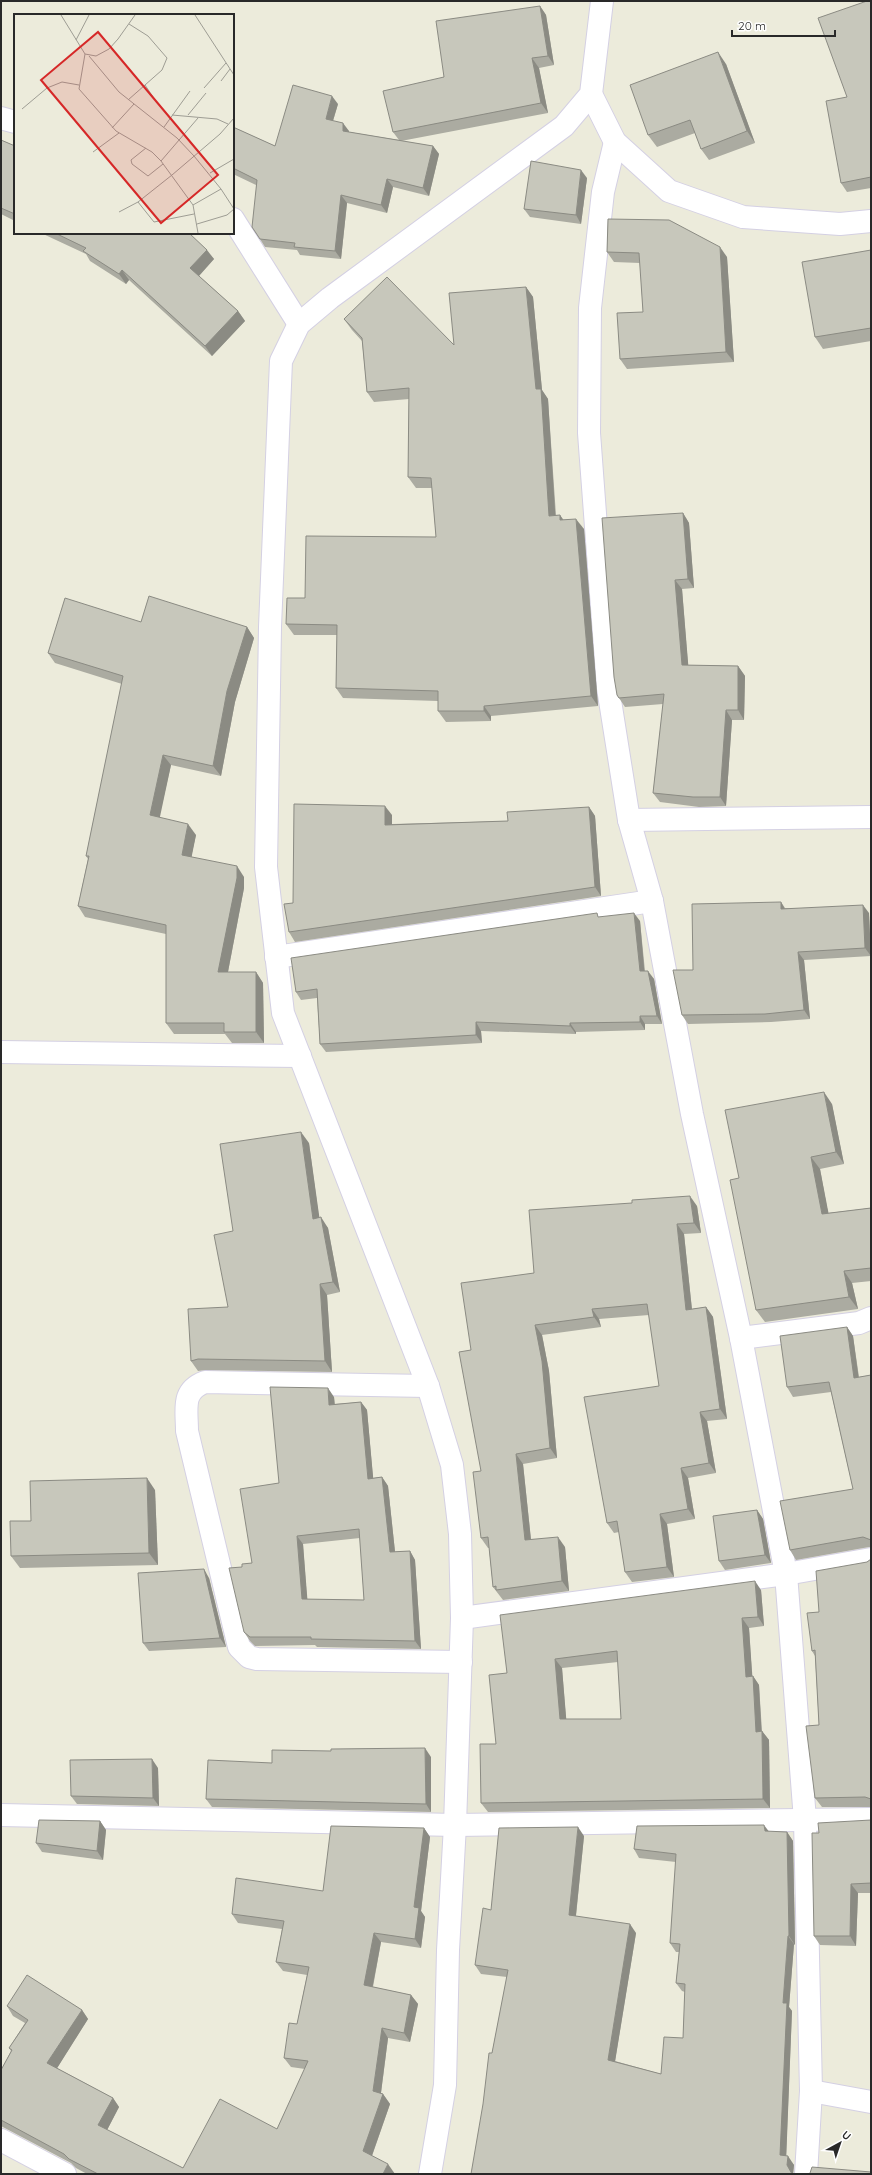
<svg xmlns="http://www.w3.org/2000/svg" width="872" height="2175" font-family="Quicksand,sans-serif">
  <rect width="100%" height="100%" fill="#ecebdb"/>
  <g fill="none" stroke-linecap="round" stroke-linejoin="round">
    <defs>
      <g id="minor">
        <path d="M591,94L615,142L669,191L743,217L840,224L871,221"/>
        <path d="M1,118L15,122"/>
        <path d="M615,142L603,192L590,308L589,433L608,688L629,820L652,901L692,1114L741,1338L786,1574L805,1820L811,2091L806,2174"/>
        <path d="M233,219L299,324"/>
        <path d="M629,820L871,817"/>
        <path d="M276,957L652,901"/>
        <path d="M1,1052L300,1056"/>
        <path d="M741,1338L859,1323L871,1318"/>
        <path d="M428,1386L205,1382C181,1391 187,1409 187,1431L239,1647L249,1657L257,1659L461,1662"/>
        <path d="M462,1618L786,1574L871,1559"/>
        <path d="M1,1815L455,1825L871,1819"/>
        <path d="M811,2091L871,2102"/>
        <path d="M1,2140L65,2174"/>
      </g>
      <path id="tertiary" d="M430,2174L445,2085L448,1950L455,1825L462,1618L460,1534L452,1465L428,1386L283,1013L266,867L270,627L281,361L299,324L330,298L564,126L591,94L602,1"/>
    </defs>
    <!-- minor casing -->
    <use href="#minor" stroke="#d4d0e3" stroke-width="24"/>
    <!-- tertiary casing -->
    <use href="#tertiary" stroke="#d4d0e3" stroke-width="24"/>
    <!-- minor -->
    <use href="#minor" stroke="#fff" stroke-width="22"/>
    <!-- tertiary -->
    <use href="#tertiary" stroke="#fff" stroke-width="22"/>
  </g>
  <!-- wall -->
  <g fill="#ababa1" fill-rule="evenodd">
    <path d="M871,1V188L847,192L841,183L847,97Z"/>
    <path d="M540,6L546,15L554,65L539,68L548,113L401,141L433,146L439,154L429,196L393,187L387,213L347,203L341,259L300,255L297,250L265,247L260,239L256,185L233,174V127L275,146L338,104L333,121L349,131V132L399,140L393,132L444,77Z"/>
    <path d="M726,64L755,143L709,160L701,149L695,133L657,147L648,135Z"/>
    <path d="M1,140L15,146V221L1,214Z"/>
    <path d="M587,178L581,224L530,217L524,209Z"/>
    <path d="M608,219L727,257L734,362L627,369L620,359L643,312L640,263L614,262L607,252Z"/>
    <path d="M41,233H189L214,259L199,276L238,311L245,321L212,356L129,280L126,284L90,261L86,254Z"/>
    <path d="M871,250V341L823,349L815,337Z"/>
    <path d="M526,287L533,297L542,390L548,399L556,515H560L563,520L584,529L598,706L491,716V721L446,722L438,711V701L343,698L336,688L337,635H294L286,624L305,598L436,537L432,488H416L408,477L409,399L374,402L367,392L362,341L352,330L344,319L454,345Z"/>
    <path d="M683,513L689,523L694,588L682,589L688,665L738,666L745,676L744,720H732L726,806L699,807L660,802L653,793L663,704L625,707L617,695Z"/>
    <path d="M141,622L247,627L254,638L235,702L221,776L171,765L159,818L196,835L191,857L244,877V888L228,972H256L263,983L264,1043H232L225,1034H174L166,1023V934L85,917L78,906L88,859L86,856L122,684L55,663L48,653Z"/>
    <path d="M589,807L595,816L601,896L295,942L289,932L293,903L392,815V824L508,821Z"/>
    <path d="M781,902L785,908L869,913L871,956L804,960L810,1019L771,1022L688,1024L682,1015L693,970Z"/>
    <path d="M600,917L640,921L645,971L654,979L662,1024H645V1030L576,1032V1034L481,1031L482,1043L326,1052L320,1044L317,998L301,1000L296,992Z"/>
    <path d="M832,1104L844,1164L820,1169L828,1213L871,1208V1281L852,1283L858,1309L765,1322L756,1310L739,1178Z"/>
    <path d="M309,1143L319,1218L328,1228L340,1292L327,1295L332,1372L205,1370L198,1371L191,1361L228,1307L233,1231Z"/>
    <path d="M697,1206L701,1233L684,1234L692,1309L706,1307L713,1317L727,1419L707,1421L716,1473L688,1478L695,1519L667,1524L674,1577L632,1582L625,1572L619,1532L614,1533L607,1523L659,1386L649,1315L599,1319L601,1327L542,1335L549,1371L557,1458L523,1464L531,1539L565,1547L569,1591L503,1600L493,1587L489,1548H488L481,1538V1471L471,1350L534,1273Z"/>
    <path d="M847,1327L853,1336L859,1377L871,1375V1547H869L796,1560L790,1550L853,1489L831,1392L793,1397L787,1387Z"/>
    <path d="M334,1397L335,1404L361,1402L367,1410L373,1478L382,1477L388,1486L395,1552L410,1551L415,1560L421,1649L317,1647L315,1645L255,1646L250,1641L244,1632L242,1567L252,1563L279,1483ZM360,1538L364,1600L307,1599L303,1544Z"/>
    <path d="M155,1490L158,1565L20,1568L11,1556L31,1521Z"/>
    <path d="M757,1510L763,1519L771,1563L725,1570L719,1561Z"/>
    <path d="M871,1559V1807H822L815,1798L819,1725L815,1656L812,1651L819,1612L867,1562Z"/>
    <path d="M209,1578L226,1647L149,1651L143,1643Z"/>
    <path d="M761,1590L764,1626L749,1628L752,1676H753L759,1685L762,1731L769,1740L770,1808L488,1812L481,1803L496,1744L507,1673ZM618,1662L621,1719H566L562,1668Z"/>
    <path d="M431,1757V1812L212,1807L206,1799L272,1763Z"/>
    <path d="M158,1768L159,1806L77,1804L71,1796Z"/>
    <path d="M871,1820V1893H858L856,1946L820,1945L814,1936L819,1833Z"/>
    <path d="M100,1821L106,1830L103,1860L42,1852L36,1843Z"/>
    <path d="M424,1828L430,1837L421,1911L425,1917L421,1948L381,1942L373,1987L411,1995L418,2004L410,2042L388,2038L381,2093L383,2094L390,2104L372,2156L395,2174H87L76,2168L71,2163L1,2126V2070L11,2051L9,2048L25,2023L13,2016L7,2006L82,2010L88,2019L57,2068L113,2098L119,2107L107,2130L183,2168L277,2129L305,2069L291,2067L284,2058L297,2024L307,1975L283,1971L276,1962L282,1929L238,1923L232,1914L323,1891Z"/>
    <path d="M769,1832H787L793,1841L795,1945L794,1944L789,2007L792,2011L786,2156L794,2165L793,2174L492,2053L507,1977L481,1974L475,1965L491,1910L584,1836L576,1916L636,1933L615,2061L661,2074L683,2038L685,1992L682,1991L676,1983L679,1952H676L670,1943L676,1862L639,1858L634,1849Z"/>
  </g>
  <!-- shaded-wall -->
  <g fill="#8b8b83">
    <path d="M540,6L546,15L554,65L548,56Z"/>
    <path d="M718,52L726,64L755,143L747,131Z"/>
    <path d="M532,58L539,68L548,113L541,103Z"/>
    <path d="M332,96L338,104L331,127L326,119Z"/>
    <path d="M343,123L349,131V139L343,131Z"/>
    <path d="M433,146L439,154L429,196L423,188Z"/>
    <path d="M581,170L587,178L581,224L576,215Z"/>
    <path d="M387,179L393,187L387,213L381,205Z"/>
    <path d="M341,195L347,203L341,259L335,251Z"/>
    <path d="M720,247L727,257L734,362L726,352Z"/>
    <path d="M207,250L214,259L197,278L190,268Z"/>
    <path d="M122,270L129,280L126,284L119,274Z"/>
    <path d="M526,287L533,297L542,390L548,399L556,526L549,516L536,389Z"/>
    <path d="M238,311L245,321L212,356L205,346Z"/>
    <path d="M683,513L689,523L694,588L688,579Z"/>
    <path d="M560,515L567,525L560,520Z"/>
    <path d="M576,519L584,529L598,706L591,696Z"/>
    <path d="M675,580L682,589L689,674L682,665Z"/>
    <path d="M247,627L254,638L235,702L221,776L213,766L227,691Z"/>
    <path d="M738,666L745,676L744,720L738,710Z"/>
    <path d="M484,706L491,716V721L484,711Z"/>
    <path d="M726,710L732,720L726,806L720,797Z"/>
    <path d="M163,755L171,765L158,826L150,815Z"/>
    <path d="M385,806L392,815V834L385,825Z"/>
    <path d="M589,807L595,816L601,896L595,887Z"/>
    <path d="M188,824L196,835L190,865L182,855Z"/>
    <path d="M237,866L244,877V888L226,982L218,972Z"/>
    <path d="M781,902L786,911L781,909Z"/>
    <path d="M863,905L869,913L871,956L865,948Z"/>
    <path d="M634,913L640,921L645,979L640,971Z"/>
    <path d="M798,952L804,960L810,1019L804,1010Z"/>
    <path d="M648,971L654,979L662,1024L657,1016Z"/>
    <path d="M256,972L263,983L264,1043L256,1032Z"/>
    <path d="M640,1016L645,1024V1030L640,1022Z"/>
    <path d="M476,1022L481,1031L482,1043L476,1035Z"/>
    <path d="M570,1023L576,1032V1034L570,1026Z"/>
    <path d="M824,1092L832,1104L844,1164L836,1152Z"/>
    <path d="M301,1132L309,1143L321,1229L313,1219Z"/>
    <path d="M811,1157L820,1169L831,1226L822,1214Z"/>
    <path d="M690,1196L697,1206L701,1233L694,1223Z"/>
    <path d="M321,1217L328,1228L340,1292L333,1282Z"/>
    <path d="M677,1224L684,1234L693,1320L686,1310Z"/>
    <path d="M844,1271L852,1283L858,1309L849,1297Z"/>
    <path d="M320,1284L327,1295L332,1372L325,1361Z"/>
    <path d="M706,1307L713,1317L727,1419L720,1409Z"/>
    <path d="M592,1309L599,1319L601,1327L594,1317Z"/>
    <path d="M535,1325L542,1335L549,1371L557,1458L550,1448Z"/>
    <path d="M847,1327L853,1336L860,1388L854,1378Z"/>
    <path d="M328,1388L334,1397L335,1413L329,1405Z"/>
    <path d="M361,1402L367,1410L374,1487L368,1479Z"/>
    <path d="M700,1412L707,1421L716,1473L709,1463Z"/>
    <path d="M516,1454L523,1464L532,1550L525,1540Z"/>
    <path d="M681,1468L688,1478L695,1519L688,1509Z"/>
    <path d="M382,1477L388,1486L396,1561L390,1552Z"/>
    <path d="M147,1478L155,1490L158,1565L149,1553Z"/>
    <path d="M757,1510L763,1519L771,1563L765,1555Z"/>
    <path d="M660,1514L667,1524L674,1577L667,1567Z"/>
    <path d="M297,1536L303,1544L308,1607L302,1599Z"/>
    <path d="M558,1537L565,1547L569,1591L562,1581Z"/>
    <path d="M410,1551L415,1560L421,1649L415,1641Z"/>
    <path d="M204,1569L209,1578L226,1647L220,1638Z"/>
    <path d="M755,1581L761,1590L764,1626L758,1617Z"/>
    <path d="M742,1618L749,1628L753,1686L746,1677Z"/>
    <path d="M555,1659L562,1668L567,1728L560,1719Z"/>
    <path d="M753,1676L759,1685L762,1741L756,1732Z"/>
    <path d="M762,1731L769,1740L770,1808L763,1799Z"/>
    <path d="M425,1748L431,1757V1812L426,1804Z"/>
    <path d="M152,1759L158,1768L159,1806L153,1798Z"/>
    <path d="M100,1821L106,1830L103,1860L97,1851Z"/>
    <path d="M764,1825L770,1833L765,1831Z"/>
    <path d="M578,1827L584,1836L575,1924L569,1915Z"/>
    <path d="M424,1828L430,1837L421,1911L425,1917L421,1948L415,1939L414,1907Z"/>
    <path d="M787,1832L793,1841L795,1945L789,1936Z"/>
    <path d="M851,1884L858,1893L856,1946L850,1936Z"/>
    <path d="M630,1924L636,1933L614,2068L608,2060Z"/>
    <path d="M374,1933L381,1942L371,1995L364,1985Z"/>
    <path d="M788,1936L794,1944L789,2007L792,2011L786,2163L780,2155L783,2003Z"/>
    <path d="M411,1995L418,2004L410,2042L404,2033Z"/>
    <path d="M82,2010L88,2019L54,2073L47,2063Z"/>
    <path d="M382,2028L388,2038L380,2100L373,2091Z"/>
    <path d="M383,2094L390,2104L370,2161L363,2151Z"/>
    <path d="M113,2098L119,2107L105,2134L98,2125Z"/>
    <path d="M788,2156L794,2165L793,2174H792L787,2165Z"/>
    <path d="M388,2164L395,2174H383Z"/>
  </g>
  <!-- building -->
  <g fill="#c7c7bb" stroke="#8b8b83" fill-rule="evenodd">
    <path d="M867,1H871V177L841,183L826,101L847,97L818,18Z"/>
    <path d="M540,6L548,56L532,58L541,103L393,132L383,91L444,77L436,21Z"/>
    <path d="M718,52L747,131L701,149L690,120L648,135L630,85Z"/>
    <path d="M293,85L332,96L326,119L343,123V131L433,146L423,188L387,179L381,205L341,195L335,251L294,247L295,243L260,239L252,227L257,180L233,168V127L275,146Z"/>
    <path d="M1,140L15,146V214L1,208Z"/>
    <path d="M531,161L581,170L576,215L524,209Z"/>
    <path d="M608,219L669,220L720,247L726,352L620,359L617,313L643,312L639,253L607,252Z"/>
    <path d="M55,233H189L207,250L190,268L238,311L205,346L122,270L119,274L83,251L86,248Z"/>
    <path d="M871,250V328L815,337L802,262Z"/>
    <path d="M387,277L454,345L449,293L526,287L536,389H541L549,516L560,515V520L576,519L591,696L484,706V711H438V691L336,688L337,625L286,624L287,598H305L306,536L436,537L431,478L408,477L409,388L367,392L362,338L344,319Z"/>
    <path d="M683,513L688,579L675,580L682,665L738,666V710H726L720,797H693L653,793L664,694L619,698L617,695L614,677L602,518Z"/>
    <path d="M149,596L247,627L227,691L213,766L163,755L150,815L188,824L182,855L237,866V878L218,972H256V1032H224V1023H166V925L78,906L89,856H86L123,676L48,653L65,598L141,622Z"/>
    <path d="M294,804L385,806V825L508,821L507,812L589,807L595,887L289,932L284,904L293,903Z"/>
    <path d="M781,902V909L863,905L865,948L798,952L804,1010L765,1014L682,1015L673,970H693L692,904Z"/>
    <path d="M597,913L598,917L634,913L640,971H648L657,1016H640V1022L570,1023V1026L476,1022V1035L320,1044L317,989L296,992L291,958Z"/>
    <path d="M824,1092L836,1152L811,1157L822,1214L871,1208V1268L844,1271L849,1297L756,1310L730,1180L739,1178L725,1110Z"/>
    <path d="M301,1132L313,1219L321,1217L333,1282L320,1284L325,1361L198,1359L191,1361L188,1309L228,1307L214,1235L233,1231L220,1144Z"/>
    <path d="M690,1196L694,1223L677,1224L686,1310L706,1307L720,1409L700,1412L709,1463L681,1468L688,1509L660,1514L667,1567L625,1572L617,1521L607,1523L584,1397L659,1386L647,1304L592,1309L594,1317L535,1325L542,1361L550,1448L516,1454L525,1540L558,1537L562,1581L496,1590V1586L493,1587L488,1537L481,1538L473,1472L481,1471L459,1352L471,1350L461,1283L534,1273L529,1210L632,1203V1200Z"/>
    <path d="M847,1327L854,1378L871,1375V1540L863,1537L790,1550L780,1501L853,1489L829,1382L787,1387L780,1336Z"/>
    <path d="M270,1387L328,1388L329,1405L361,1402L368,1479L382,1477L390,1552L410,1551L415,1641L311,1639V1637H250L244,1632L229,1568L242,1567V1564L252,1563L240,1489L279,1483ZM359,1529L364,1600L302,1599L297,1536Z"/>
    <path d="M147,1478L149,1553L11,1556L10,1521H31L30,1481Z"/>
    <path d="M757,1510L765,1555L719,1561L713,1516Z"/>
    <path d="M871,1559V1799L865,1797L815,1798L806,1726L819,1725L815,1650L812,1651L807,1613L819,1612L816,1571L867,1562Z"/>
    <path d="M204,1569L220,1638L143,1643L138,1573Z"/>
    <path d="M755,1581L758,1617L742,1618L746,1677L753,1676L756,1732L762,1731L763,1799L481,1803L480,1744H496L489,1675L507,1673L500,1615ZM617,1651L621,1719H560L555,1659Z"/>
    <path d="M425,1748L426,1804L206,1799L208,1760L272,1763V1750L331,1751V1749Z"/>
    <path d="M152,1759L153,1798L71,1796L70,1760Z"/>
    <path d="M39,1820L100,1821L97,1851L36,1843Z"/>
    <path d="M871,1820V1883L851,1884L850,1936H814L812,1833H819L818,1823Z"/>
    <path d="M764,1825L765,1831L787,1832L789,1936H788L783,2003H787L780,2155L788,2156L787,2165L792,2174H471L483,2104L489,2053H492L508,1970L475,1965L483,1908L491,1910L499,1828L578,1827L569,1915L630,1924L608,2060L661,2074L664,2037L683,2038L685,1984L676,1983L680,1944L670,1943L676,1854L634,1849L637,1826Z"/>
    <path d="M331,1826L424,1828L414,1907L419,1908L415,1939L374,1933L364,1985L411,1995L404,2033L382,2028L373,2091L383,2094L363,2151L388,2164L383,2174H98L69,2159L64,2154L1,2120V2070L12,2050L9,2048L28,2020L7,2006L27,1975L82,2010L47,2063L113,2098L98,2125L183,2168L220,2099L277,2129L308,2061L284,2058L289,2023L297,2024L309,1967L276,1962L284,1921L232,1914L236,1878L323,1891Z"/>
    <path d="M812,2167L871,2172V2174H809L810,2173Z"/>
  </g>
  <!-- overview -->
  <g transform="translate(14 14)">
    <rect width="220" height="220" fill="#ecebdb"/>
    <path fill="none" stroke="#9e9d94" stroke-width="1" d="M47,1L71,40L82,42L95,35L104,25L121,1M181,1L220,61M62,26L75,1M71,40L65,75L102,117L138,138L147,147L179,191L184,219M75,42L105,78L163,124L180,142L207,175L220,195M207,67L216,55M131,71L139,83M190,74L212,49M114,86L148,56L153,44L134,22L115,10M8,95L33,74L48,68L65,71M158,101L203,105L214,110M174,101L192,79M150,113L176,77M98,114L120,90M132,134L117,146L118,150L134,162L149,150M79,138L105,119M147,147L184,104M196,159L220,145M124,188L140,208L180,200M179,191L207,175M105,198L124,188L158,161L206,120L220,104M183,210L213,201L220,195"/>
    <path fill="#d62828" fill-opacity="0.15" stroke="#d62828" stroke-width="2" d="M84,18L204,161L147,209L27,66Z"/>
    <rect width="220" height="220" fill="none" stroke="#292929" stroke-width="2"/>
  </g>
  <!-- border -->
  <rect width="872" height="2175" fill="none" stroke="#292929" stroke-width="4"/>
  <!-- north arrow -->
  <g transform="translate(840 2143) rotate(40)" stroke="#ffffff" stroke-width="3" paint-order="stroke">
  <path d="M0-3L7 15L0 10L-7 15Z" fill="#292929"/>
  <text y="-6" font-size="11" font-weight="bold" text-anchor="middle" fill="#292929">U</text>
  </g>
  <!-- scale -->
  <path d="M732 30v6h103v-6" fill="none" stroke="#292929" stroke-width="2"/>
  <text x="738" y="30" font-size="12" fill="#292929" stroke="#ffffff" stroke-width="3" paint-order="stroke">20 m</text>
</svg>
